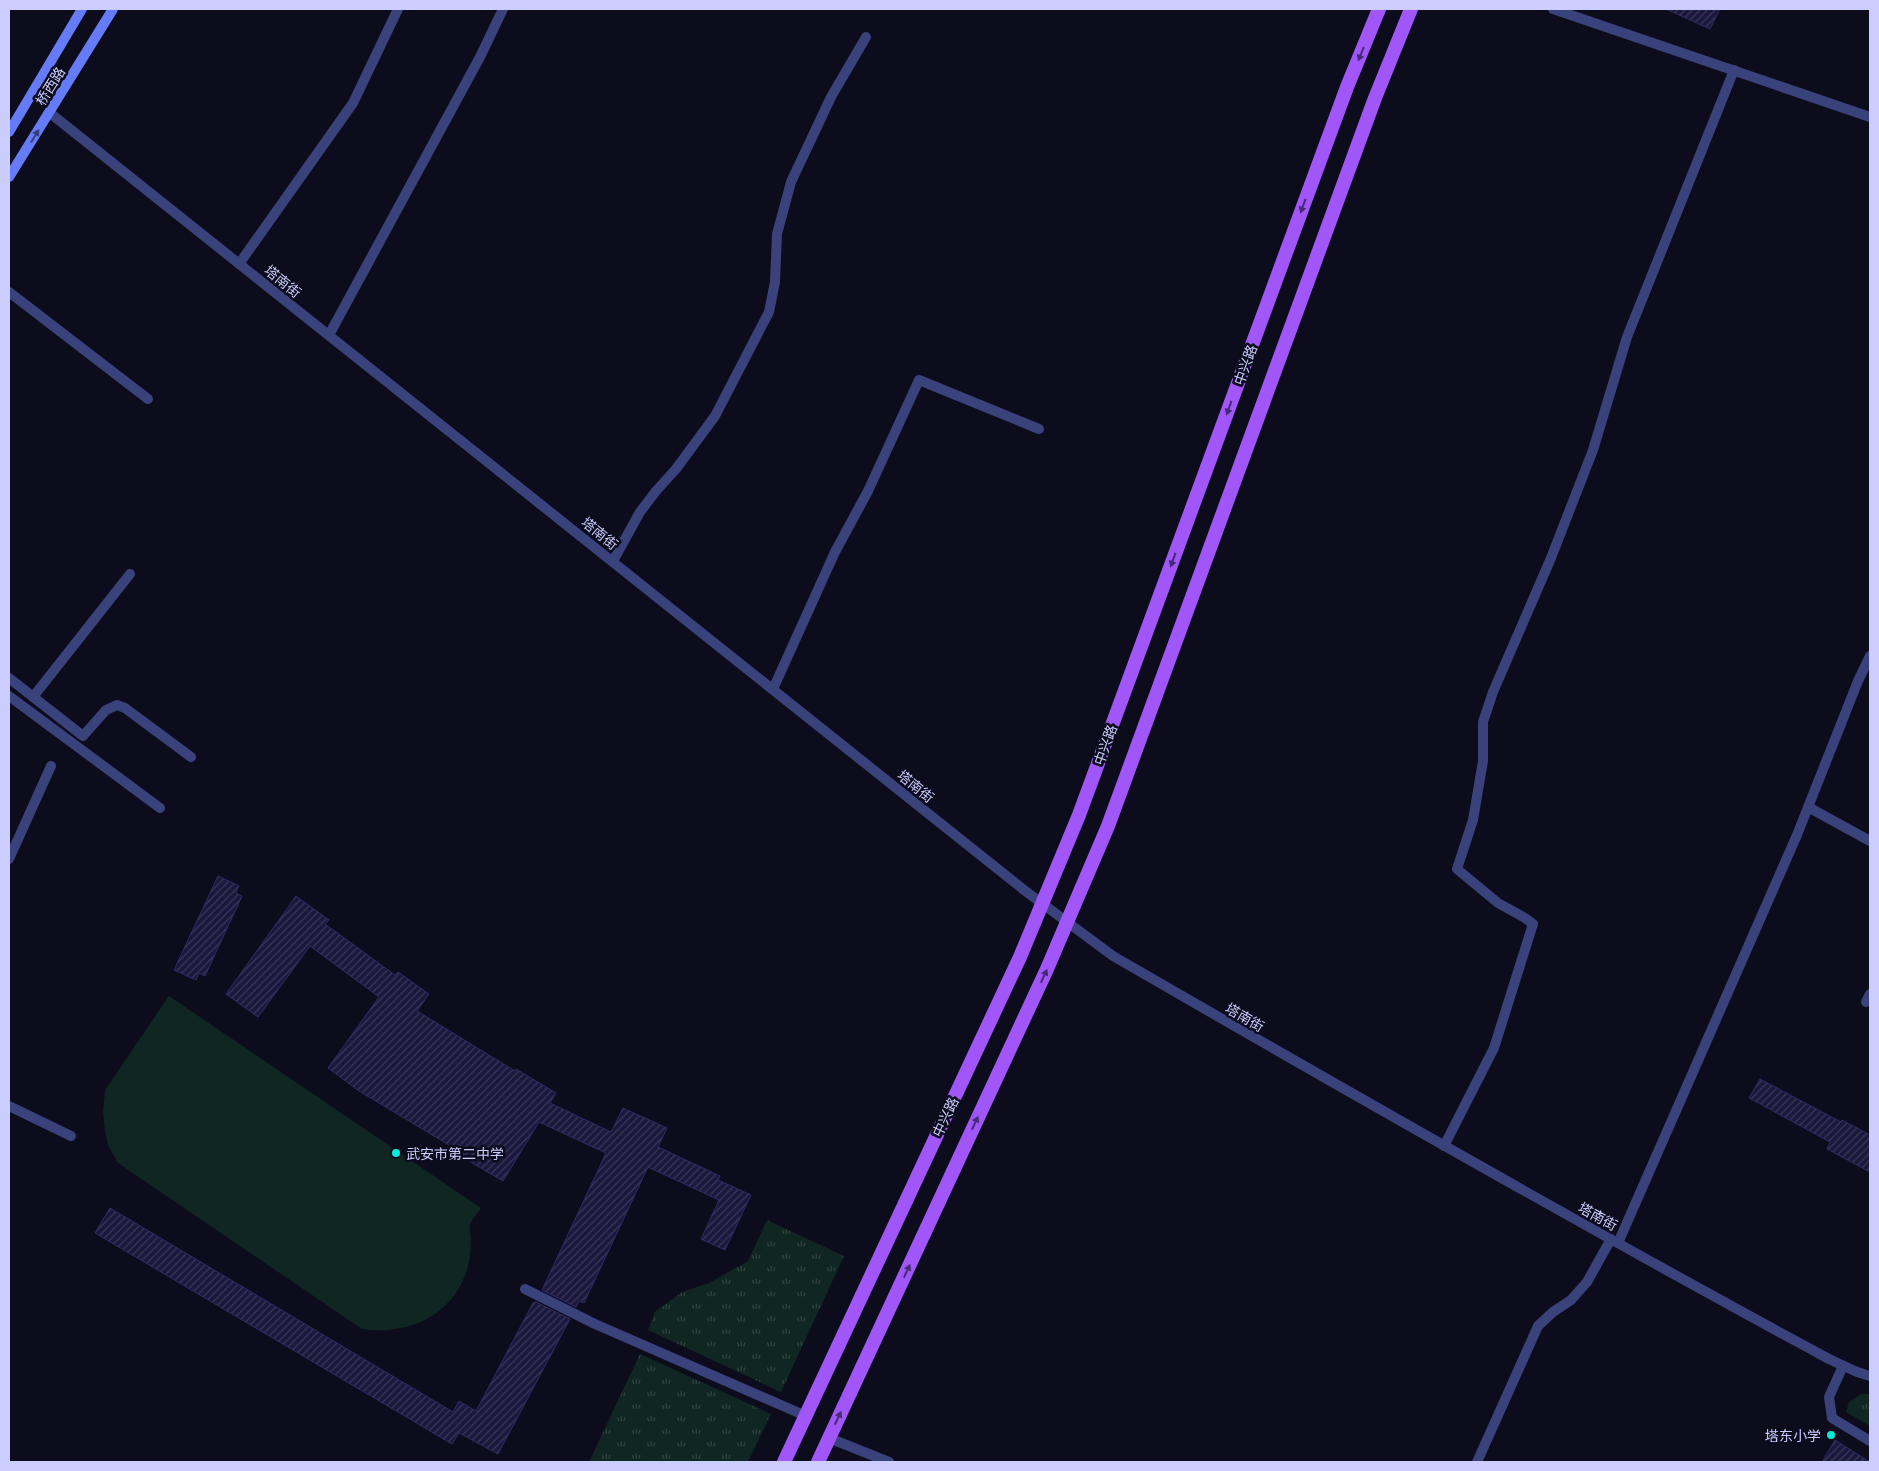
<svg xmlns="http://www.w3.org/2000/svg" width="1879" height="1471" font-family="'Golos Text','Noto Sans SC',sans-serif">
  <defs>
    <pattern id="park-tufts" width="24" height="20" patternUnits="userSpaceOnUse" patternTransform="scale(1.25)"><rect width="24" height="20" fill="#102622"/><path d="M3 7l-1-3M5 7V3M7 7l1-3M15 17l-1-3M17 17v-4M19 17l1-3" fill="none" stroke="#314443"/></pattern>
    <pattern id="building-hatch" width="6" height="6" patternUnits="userSpaceOnUse" patternTransform="scale(1.25)"><rect width="6" height="6" fill="#1a193d"/><path d="M-1 1l2-2M0 6l6-6M5 7l2-2" fill="none" stroke="#3a395a"/></pattern>
  </defs>
  <rect width="100%" height="100%" fill="#0c0c1d"/>
  <!-- grass -->
  <path fill="#102622" d="M169,996L481,1208C478,1213 472,1219 470,1224C469,1228 471,1235 471,1239C471,1247 470,1255 469,1262C458,1313 411,1336 362,1329L118,1163L108,1145L105,1132L103,1112L105,1090Z"/>
  <!-- park -->
  <g fill="url(#park-tufts)">
    <path d="M767,1220L844,1256L781,1392L648,1330L655,1312L682,1292L709,1283L748,1261Z"/>
    <path d="M640,1354L771,1414L748,1462H589Z"/>
    <path d="M1861,1394H1870V1426L1846,1412L1849,1402Z"/>
  </g>
  <!-- building -->
  <g fill="url(#building-hatch)" stroke="#2e2c68">
    <path d="M1666,9H1720L1710,29Z"/>
    <path d="M218,876L239,886L236,893L242,896L205,976L199,973L196,980L174,970Z"/>
    <path d="M296,896L329,920L325,924L395,975L398,972L429,994L417,1011L515,1071L516,1069L556,1093L550,1103L611,1132L623,1108L667,1128L658,1147L720,1176L718,1180L751,1195L725,1250L701,1239L719,1200L648,1167L584,1303L579,1301L576,1307L542,1290L606,1153L539,1122L503,1181L462,1157L464,1154L359,1091L328,1068L379,997L310,946L258,1017L226,994Z"/>
    <path d="M1760,1079L1841,1122L1842,1120L1870,1135V1172L1827,1149L1830,1142L1749,1098Z"/>
    <path d="M110,1208L453,1412L459,1401L476,1411L533,1303L536,1302L570,1319L498,1454L459,1433L452,1444L95,1233Z"/>
    <path d="M1835,1440L1870,1462H1822Z"/>
  </g>
  <g fill="none" stroke-linecap="round" stroke-linejoin="round">
    <!-- service -->
    <g stroke="#39427a" stroke-width="10">
      <path d="M239,264L353,103L398,9"/>
      <path d="M9,292L148,399"/>
      <path d="M329,335L480,57L503,9"/>
      <path d="M613,561L640,512L656,491L676,469L715,416L769,312L775,282L777,234L791,182L831,97L866,37"/>
      <path d="M9,678L83,736L106,710L117,705L125,708L191,757"/>
      <path d="M773,689L835,552L868,491L919,380L1039,429"/>
      <path d="M33,697L130,574"/>
      <path d="M9,859L51,766"/>
      <path d="M525,1289L595,1324L806,1416"/>
    </g>
    <!-- minor -->
    <g stroke="#39427a" stroke-width="10">
      <path d="M9,696L160,808"/>
      <path d="M1808,807L1870,841"/>
      <path d="M1866,1002L1870,994"/>
      <path d="M9,1106L71,1136"/>
      <path d="M1444,1146L1494,1048L1533,924L1525,918L1498,903L1457,869L1473,820L1483,761V722L1493,692L1551,558L1593,450L1627,337L1734,70"/>
      <path d="M1618,1243L1797,835L1858,681L1870,656"/>
      <path d="M1843,1366L1829,1397L1832,1418L1870,1441"/>
      <path d="M829,1438L889,1462"/>
      <path d="M1477,1462L1538,1326L1553,1312L1571,1300L1587,1282L1611,1239"/>
    </g>
    <!-- tertiary -->
    <g stroke="#39427a" stroke-width="10">
      <path d="M1553,9L1870,117"/>
      <path d="M50,113L1024,890L1113,956C1350,1093 1588,1229 1829,1359L1857,1372L1870,1376"/>
    </g>
    <!-- secondary -->
    <g stroke="#657bf8" stroke-width="10">
      <path d="M9,132L82,9"/>
      <path d="M9,177L113,9"/>
    </g>
    <!-- primary -->
    <g stroke="#a056f8" stroke-width="14">
      <path d="M784,1462L1020,957L1079,815L1347,87L1379,9"/>
      <path d="M818,1462L1047,969L1108,826L1375,98L1411,9"/>
    </g>
  </g>
  <!-- one-way arrows -->
  <defs><path id="oneway-solid" d="M-6-.8H1V-3.2L6.5 0L1 3.2V.8H-6Z" transform="scale(1.25)"/></defs>
  <g fill="#472a75">
    <use href="#oneway-solid" transform="translate(1361 54) rotate(112)"/>
    <use href="#oneway-solid" transform="translate(1303 206) rotate(110)"/>
    <use href="#oneway-solid" transform="translate(1229 408) rotate(110)"/>
    <use href="#oneway-solid" transform="translate(1173 560) rotate(110)"/>
    <use href="#oneway-solid" transform="translate(1044 976) rotate(-65)"/>
    <use href="#oneway-solid" transform="translate(975 1123) rotate(-65)"/>
    <use href="#oneway-solid" transform="translate(907 1271) rotate(-65)"/>
    <use href="#oneway-solid" transform="translate(838 1418) rotate(-65)"/>
  </g>
  <use fill="#343e80" href="#oneway-solid" transform="translate(35 136) rotate(-58)"/>
  <!-- markers -->
  <g fill="#0ae9d9" stroke="#0c0c1d" stroke-width="2">
    <circle cx="396" cy="1153" r="5"/>
    <circle cx="1831" cy="1435" r="5"/>
  </g>
  <g text-anchor="middle" dominant-baseline="central" stroke-width="5" stroke-linejoin="round" paint-order="stroke">
    <!-- street labels -->
    <g font-size="14" fill="#cacdfd" stroke="#0c0c1d">
      <text transform="translate(50 86) rotate(-58)">桥西路</text>
      <text transform="translate(283 281) rotate(39)">塔南街</text>
      <text transform="translate(1245 365) rotate(-70)">中兴路</text>
      <text transform="translate(600 533) rotate(39)">塔南街</text>
      <text transform="translate(1105 745) rotate(-70)">中兴路</text>
      <text transform="translate(916 786) rotate(39)">塔南街</text>
      <text transform="translate(1245 1017) rotate(30)">塔南街</text>
      <text transform="translate(945 1117) rotate(-65)">中兴路</text>
      <text transform="translate(1598 1216) rotate(29)">塔南街</text>
    </g>
    <!-- poi labels -->
    <g font-size="14" fill="#cacdfd" stroke="#0c0c1d" text-anchor="start">
      <text x="406" y="1153">武安市第二中学</text>
      <text x="1821" y="1435" text-anchor="end">塔东小学</text>
    </g>
  </g>
  <!-- border -->
  <rect width="1879" height="1471" fill="none" stroke="#cacdfd" stroke-width="20"/>
</svg>
